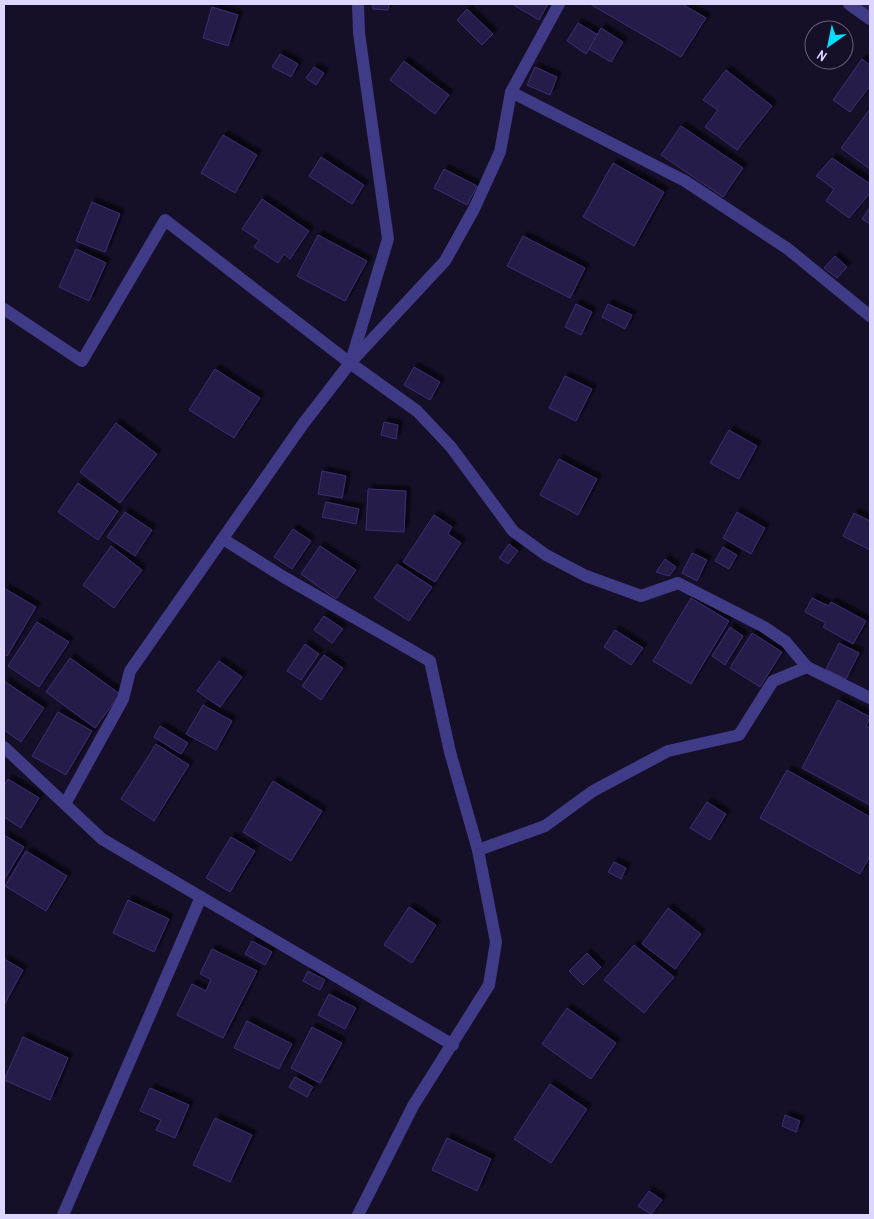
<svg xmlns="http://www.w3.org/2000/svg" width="874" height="1219" font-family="'Archivo Narrow',sans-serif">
  <defs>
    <filter id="shadow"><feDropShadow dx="4.5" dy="-4.5" stdDeviation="1" flood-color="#0009"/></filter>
  </defs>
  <rect width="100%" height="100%" fill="#151028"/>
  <!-- building -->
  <g fill="#271c49" stroke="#3e2e75" filter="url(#shadow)">
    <path d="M373,4H389L388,10L373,9Z"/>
    <path d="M512,4H548L539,20Z"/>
    <path d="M590,4H682L706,18L681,57Z"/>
    <path d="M858,4H870V12Z"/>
    <path d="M212,7L238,15L228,46L203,38Z"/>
    <path d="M467,9L493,34L482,45L457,20Z"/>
    <path d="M578,23L598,35L586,54L567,41Z"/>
    <path d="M601,28L623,42L611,62L589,49Z"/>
    <path d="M280,54L298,64L291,77L272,67Z"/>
    <path d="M862,59L870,65V86L850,112L833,100Z"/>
    <path d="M404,61L449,95L435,114L390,80Z"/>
    <path d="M314,67L324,73L316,85L306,78Z"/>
    <path d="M535,67L557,77L550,95L527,85Z"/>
    <path d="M726,70L772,106L737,150L705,127L718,110L703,100Z"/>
    <path d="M870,109V169L841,148Z"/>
    <path d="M681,126L743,168L723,197L661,155Z"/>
    <path d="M223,135L257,155L235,193L201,173Z"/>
    <path d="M321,157L364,185L352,204L309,176Z"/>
    <path d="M832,158L870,184V193L849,218L826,201L834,189L816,176Z"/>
    <path d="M613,163L664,192L634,246L583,217Z"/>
    <path d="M444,169L477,186L467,205L434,188Z"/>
    <path d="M262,199L309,231L290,259L284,254L278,263L254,247L259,240L242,229Z"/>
    <path d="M92,202L120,214L105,252L76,241Z"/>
    <path d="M870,207V224L862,219Z"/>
    <path d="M318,235L367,261L345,301L297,276Z"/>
    <path d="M523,236L585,268L570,298L507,266Z"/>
    <path d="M76,249L106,263L89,301L59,287Z"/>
    <path d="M835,256L847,267L837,278L824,268Z"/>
    <path d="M576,304L592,312L581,335L565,327Z"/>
    <path d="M608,304L632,315L625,329L602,317Z"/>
    <path d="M414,367L440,382L430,400L404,385Z"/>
    <path d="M215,369L260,398L234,438L189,410Z"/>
    <path d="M565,376L592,389L576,421L549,408Z"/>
    <path d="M384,422L398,425L396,439L381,435Z"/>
    <path d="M116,423L157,454L120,503L80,472Z"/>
    <path d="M729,430L757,446L739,479L710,463Z"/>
    <path d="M559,459L597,479L578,515L540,495Z"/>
    <path d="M322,471L346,476L342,498L318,494Z"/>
    <path d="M78,483L118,511L98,540L58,512Z"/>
    <path d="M368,489L406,491L404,532L366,530Z"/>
    <path d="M326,502L359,509L356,524L322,517Z"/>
    <path d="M125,512L152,530L135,556L107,537Z"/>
    <path d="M737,512L765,528L751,554L723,538Z"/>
    <path d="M854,513L870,521V550L843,536Z"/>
    <path d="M434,515L452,527L448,534L461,543L435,582L403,562Z"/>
    <path d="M293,529L311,541L292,569L274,557Z"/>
    <path d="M509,544L518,551L508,564L499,558Z"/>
    <path d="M111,546L142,570L114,608L83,585Z"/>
    <path d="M320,546L356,570L336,599L301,574Z"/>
    <path d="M723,547L737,555L729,569L715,561Z"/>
    <path d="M692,553L707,560L697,581L682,573Z"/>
    <path d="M665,559L676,567L669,576L656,572Z"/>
    <path d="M397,564L432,587L409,621L374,598Z"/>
    <path d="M4,588L36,607L7,656L4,654Z"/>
    <path d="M691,598L729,621L691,684L653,661Z"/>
    <path d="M812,598L829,606L831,602L866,621L853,644L823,627L826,623L805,612Z"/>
    <path d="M324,616L343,629L332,643L314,630Z"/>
    <path d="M37,622L69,642L39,687L8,666Z"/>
    <path d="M730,627L743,636L725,665L712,656Z"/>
    <path d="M615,630L643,648L631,665L604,647Z"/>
    <path d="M752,633L782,652L760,687L730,668Z"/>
    <path d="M839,643L859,653L846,679L826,669Z"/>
    <path d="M305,644L319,654L301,680L287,671Z"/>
    <path d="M324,655L343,668L321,700L302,686Z"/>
    <path d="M70,658L120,694L95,728L46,692Z"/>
    <path d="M219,661L242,677L220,707L197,691Z"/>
    <path d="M4,681L44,708L21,742L4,730Z"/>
    <path d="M838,700L870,717L866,726L870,728V805L802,768Z"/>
    <path d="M203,705L232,721L216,750L186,734Z"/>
    <path d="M58,712L92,731L66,775L32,756Z"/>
    <path d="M160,726L188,743L181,754L154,737Z"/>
    <path d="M156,744L189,765L154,821L121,799Z"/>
    <path d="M787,770L870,817V856L860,874L760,818Z"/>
    <path d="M8,779L39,798L21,828L4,817V786Z"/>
    <path d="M273,781L322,811L291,861L243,832Z"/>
    <path d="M707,802L726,814L710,840L690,828Z"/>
    <path d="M4,835L24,847L4,880Z"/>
    <path d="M231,837L255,851L230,892L206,878Z"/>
    <path d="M26,851L67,876L46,911L5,886Z"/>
    <path d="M614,862L626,868L621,879L608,872Z"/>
    <path d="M128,900L169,919L154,952L113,933Z"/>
    <path d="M409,907L436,925L412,963L384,945Z"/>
    <path d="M668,908L701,934L675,969L642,944Z"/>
    <path d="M252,941L272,952L265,965L245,954Z"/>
    <path d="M634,945L674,977L644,1013L604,980Z"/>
    <path d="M212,949L257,971L223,1038L177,1015L192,984L206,991L211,979L200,974Z"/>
    <path d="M587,953L601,967L583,985L569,971Z"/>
    <path d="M4,959L23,970L4,1005Z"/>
    <path d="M308,971L325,980L320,990L303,981Z"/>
    <path d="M329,994L356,1008L345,1029L318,1015Z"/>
    <path d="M567,1008L616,1043L591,1079L542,1044Z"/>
    <path d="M247,1021L292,1044L279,1069L234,1048Z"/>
    <path d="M312,1027L342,1043L320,1083L291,1068Z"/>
    <path d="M23,1037L68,1058L50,1100L4,1080Z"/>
    <path d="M295,1077L313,1087L307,1097L289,1087Z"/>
    <path d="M550,1084L587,1109L551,1163L514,1139Z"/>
    <path d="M150,1088L189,1105L175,1138L156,1130L161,1120L140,1111Z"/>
    <path d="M785,1115L800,1121L796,1132L782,1126Z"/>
    <path d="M215,1118L252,1135L230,1182L193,1165Z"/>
    <path d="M447,1138L491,1159L477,1191L432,1170Z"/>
    <path d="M649,1191L662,1200L651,1214L638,1206Z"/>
  </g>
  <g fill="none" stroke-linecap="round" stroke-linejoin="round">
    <!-- minor -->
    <g stroke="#403b87" stroke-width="12">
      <path d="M849,4L870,19"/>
      <path d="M511,92L685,181L788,249L870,316"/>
      <path d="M4,309L82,361L165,220L350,363L303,424L130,671L123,699L65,804"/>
      <path d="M352,358L388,239L359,33L358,4"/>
      <path d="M350,363L417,411L451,447L513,531L546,555L586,576L641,596L678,583L764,627L786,642L807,667"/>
      <path d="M350,363L445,261L474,209L500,152L511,92L559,4"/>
      <path d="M223,539L282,576L430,661L450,752L478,850L496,942L489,985L413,1106L358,1215"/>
      <path d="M4,747L102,839L453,1045"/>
      <path d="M478,850L545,826L593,791L668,751L739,735L773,681L807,667L870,698"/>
      <path d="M63,1215L201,897"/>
    </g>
  </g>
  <!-- border -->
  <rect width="874" height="1219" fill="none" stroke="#ddd7ff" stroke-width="10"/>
  <!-- north arrow -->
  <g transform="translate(829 45) rotate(213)"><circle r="24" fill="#151028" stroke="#65607e"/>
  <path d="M0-4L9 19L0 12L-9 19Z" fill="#03ddff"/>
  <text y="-8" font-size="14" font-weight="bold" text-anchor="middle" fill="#ddd7ff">N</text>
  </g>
</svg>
